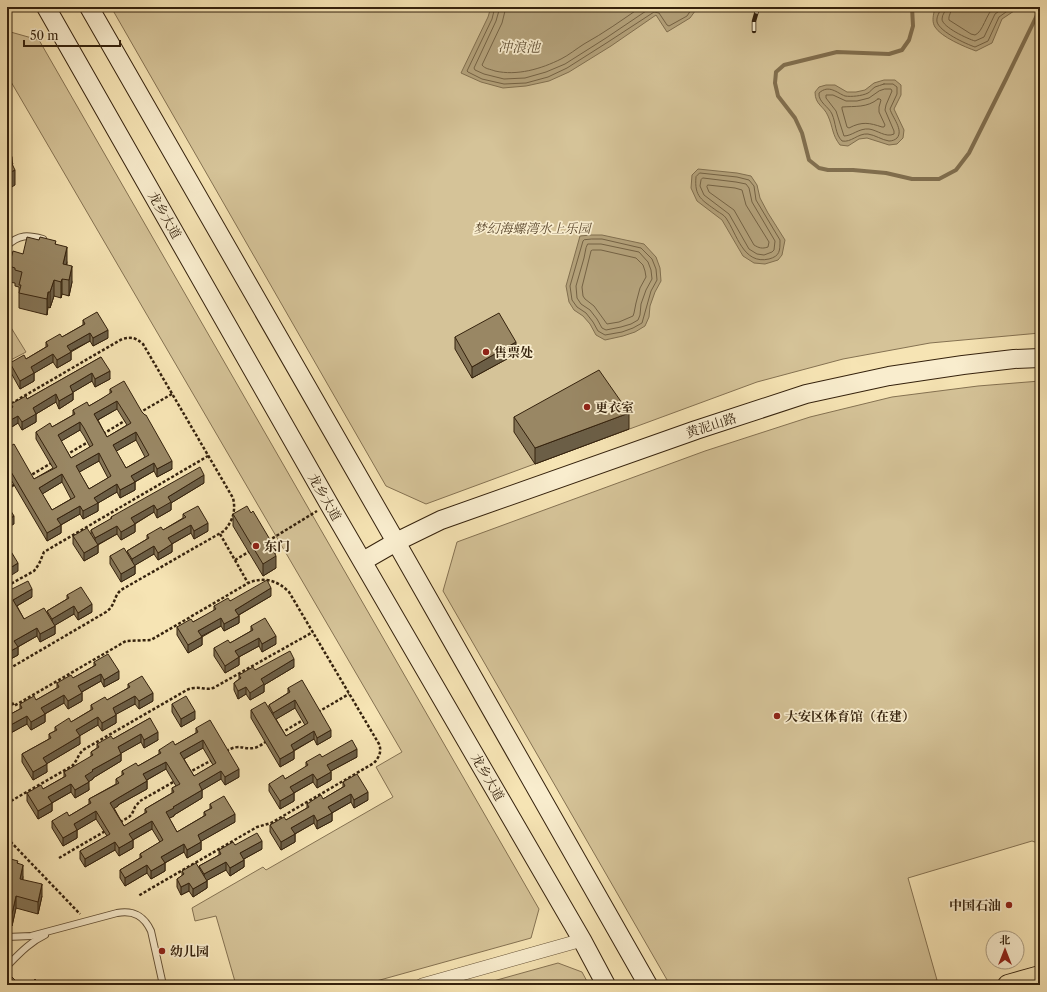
<svg xmlns="http://www.w3.org/2000/svg" width="1047" height="992" font-family="'Libre Caslon Text','Noto Serif SC',serif">
  <rect width="100%" height="100%" fill="#f6e4b4"/>
  <filter id="stains"><feTurbulence type="fractalNoise" baseFrequency=".005" numOctaves="4"/><feColorMatrix values="0 0 0 0 .2 0 0 0 0 .09 0 0 0 0 .02 0 0 0 .5 -.17"/></filter>
  <radialGradient id="worn" r=".72"><stop offset=".6" stop-color="#630" stop-opacity="0"/><stop offset="1" stop-color="#630" stop-opacity=".3"/></radialGradient>
  <!-- green -->
  <g fill="#d5c398" stroke="#857252">
    <path d="M111,7H1040V333L930,343L843,359L757,382L426,504L386,486Z"/>
    <path d="M7,31L39,40L539,909L531,938L362,985H236L216,916L195,921L192,908L263,867L266,870L393,797L376,767L402,752L7,75Z"/>
    <path d="M7,321L26,352L7,362Z"/>
    <path d="M1040,381V844L1032,841L908,878L937,980L919,985H670L443,591L457,542L705,451L810,417L892,397L978,386Z"/>
    <path d="M558,963L582,972L589,985H479Z"/>
  </g>
  <!-- water -->
  <g fill="#b4a27b" stroke="#816f4f">
    <path d="M491,7H698L690,18L667,32L656,15L611,46L569,72L549,81L526,86L503,88L481,82L461,73L488,17Z"/>
    <path d="M938,7H1018L1014,11L1002,19L992,43L976,51C965,47 941,37 935,27C932,22 933,17 934,12Z"/>
    <path d="M884,80H895L901,85V95L894,109L904,130L903,138L897,144L889,145L867,138L859,139L848,146L840,145C832,135 833,127 828,116C824,106 815,105 815,92L819,87L826,85H835L847,92H856L865,90L874,83Z"/>
    <path d="M698,169L737,173L751,176L757,185L760,198L768,213L785,240L782,255L778,260L765,264L754,263L743,256L722,220L697,201L691,188L692,175Z"/>
    <path d="M591,235H602L644,244L656,257L660,268L661,281L655,292L650,306L649,317L645,326L635,332L623,336L605,340L596,335L590,324L583,316L574,310L569,302L566,286L580,236Z"/>
  </g>
  <g fill="none" stroke-linecap="round" stroke-linejoin="round">
    <!-- shore -->
    <g stroke="#746244" stroke-width="1">
      <path d="M495,7L492,19L467,71L468,72L482,79L504,84L526,83L548,77L567,68L608,42L654,12L659,13L667,25L669,26L687,16L693,7"/>
      <path d="M500,7L496,21L474,68L475,70L484,74L504,79L525,78L546,72L565,64L606,38L652,7"/>
      <path d="M506,7L502,23L482,65C485,69 490,69 495,71C517,76 541,69 561,59C569,55 576,49 584,44C604,33 622,20 641,7"/>
      <path d="M941,7C940,13 936,16 937,22C940,32 966,44 975,47L988,41L999,17L1013,7"/>
      <path d="M946,7C946,12 942,14 942,19C942,27 968,39 975,41L984,37L995,14L1005,7"/>
      <path d="M952,7C952,11 948,16 949,20L971,34L975,35C983,32 986,14 994,7"/>
      <path d="M884,84H893L897,87V94L890,109C892,117 904,130 897,138C895,140 892,141 889,141C882,140 875,135 868,134C858,133 851,143 842,141C835,134 836,123 832,114C829,107 818,102 819,93C829,84 837,93 845,96C851,97 862,96 868,93C870,92 872,89 875,87C878,86 881,85 884,84Z"/>
      <path d="M885,89H891L892,91L886,105L885,110L894,131V134C886,138 877,130 869,129C859,128 852,136 844,136L836,111L826,98V95H833L846,101H857L869,98L879,91Z"/>
      <path d="M878,99H880L881,100L879,107V112L885,125L884,127H882C870,123 862,121 849,128L847,127L842,109V107C855,106 867,108 878,99Z"/>
      <path d="M700,173L737,177L749,180L754,186L756,200L780,240C780,251 780,256 769,259C743,265 737,234 726,218C724,215 720,213 717,211C702,200 694,197 696,177Z"/>
      <path d="M703,178L736,182L746,184L749,188L752,202L775,241L774,250L772,252L764,255L757,254L749,249L729,214L704,195L700,186L701,180Z"/>
      <path d="M708,185L735,188L742,190L746,205L769,242L768,247C762,249 759,248 754,245L734,210L709,192L707,187Z"/>
      <path d="M592,239H602L641,248L652,259L656,269L657,280L651,291L642,323L633,328L622,332L605,335L598,331L593,322L586,313L577,307L572,300L570,286L583,241L584,240Z"/>
      <path d="M588,244H601L639,252L648,262L651,270L652,279L646,290L641,304L640,315L638,320L631,324L621,327L606,330L602,328L597,319L590,310L581,304L577,298L576,286L584,258L586,248Z"/>
      <path d="M593,250H601L636,258L643,265L645,271L646,277L640,288L636,303L634,313L633,316L619,322L607,324L594,306L585,299L583,296L582,287L591,251Z"/>
    </g>
    <!-- stream -->
    <path stroke="#816f4f" stroke-width="4" d="M912,7L913,26L909,40L902,50L889,54L837,52L784,65L776,72L775,83L778,96L795,118L802,133L809,160L819,168L828,170H853L886,173L912,179H939L956,170L969,153L1006,79L1040,9"/>
    <defs>
      <g id="service">
        <path d="M7,246C19,234 28,235 43,239"/>
        <path d="M7,937L31,936L117,913C134,910 144,916 151,931L163,985"/>
        <path d="M7,966C19,954 30,942 45,935"/>
      </g>
      <path id="minor" d="M422,985L582,940"/>
      <g id="secondary">
        <path d="M46,7L329,504L582,940L606,985"/>
        <path d="M89,7L396,542L648,985"/>
        <path d="M363,561L396,542L441,520L696,430L806,394L889,376L963,365L1014,359L1040,358"/>
      </g>
      <path id="primary" d="M1008,985L1040,976"/>
    </defs>
    <!-- service casing -->
    <use href="#service" stroke="#655237" stroke-width="8"/>
    <!-- minor casing -->
    <use href="#minor" stroke="#655237" stroke-width="14"/>
    <!-- secondary casing -->
    <use href="#secondary" stroke="#35220d" stroke-width="20"/>
    <!-- primary casing -->
    <use href="#primary" stroke="#35220d" stroke-width="22"/>
    <!-- path -->
    <g stroke="#35220d" stroke-width="2.5" stroke-dasharray="3 2" stroke-linecap="butt">
      <path d="M7,406L122,339C131,337 135,337 143,344L233,498C236,510 233,521 224,531L121,590C113,597 116,605 106,612L7,670"/>
      <path d="M139,413L172,394"/>
      <path d="M103,434L126,420"/>
      <path d="M66,455L90,441"/>
      <path d="M28,477L53,462"/>
      <path d="M7,489L17,483"/>
      <path d="M220,534L248,583"/>
      <path d="M268,541L317,511"/>
      <path d="M235,560L252,550"/>
      <path d="M7,586L34,571L39,564L44,552L208,456"/>
      <path d="M7,694L14,706L126,641L151,640L250,582C266,577 278,581 289,592L379,744C382,752 379,757 374,763L271,823L257,827L138,896"/>
      <path d="M318,712L349,694"/>
      <path d="M281,733L305,719"/>
      <path d="M226,751C241,743 242,750 254,748C259,747 264,743 268,740"/>
      <path d="M188,773L212,760"/>
      <path d="M11,801L72,766C77,761 78,755 83,750L185,691C188,689 191,688 195,688C202,687 208,691 215,687L313,632"/>
      <path d="M120,822L129,817L132,814L135,807L140,801L175,781"/>
      <path d="M7,838L80,914"/>
      <path d="M59,858L107,830"/>
    </g>
    <!-- service -->
    <use href="#service" stroke="#f9edce" stroke-width="6"/>
    <!-- minor -->
    <use href="#minor" stroke="#f9edce" stroke-width="13"/>
    <!-- secondary -->
    <use href="#secondary" stroke="#f9edce" stroke-width="18"/>
    <!-- primary -->
    <use href="#primary" stroke="#f6e4b4" stroke-width="20"/>
    <defs>
      <path id="rail" d="M754,31V21L758,7"/>
    </defs>
    <!-- rail casing -->
    <use href="#rail" stroke="#35220d" stroke-width="4.5"/>
    <!-- rail -->
    <use href="#rail" stroke="#f9edce" stroke-width="3" stroke-dasharray="9" stroke-linecap="butt"/>
  </g>
  <!-- wall -->
  <g fill="#847456" stroke="#35220d" fill-rule="evenodd">
    <path d="M39,240L56,244L67,262V265L72,282L69,296L62,294L61,298L54,296L50,308L48,307L47,315L19,308V287L15,286V283L9,282V266Z"/>
    <path d="M83,320L108,338L93,346L90,341L71,352V360L57,368L53,362L34,373V381L20,389L10,371V363L26,359L46,347V342L62,337L83,325Z"/>
    <path d="M455,337L516,354L472,378L455,349Z"/>
    <path d="M101,357L110,379L95,387L92,381L73,392V400L59,409L56,402L36,414V422L22,430L18,423L7,430V411L11,409V404L27,399Z"/>
    <path d="M110,389L172,469L157,477L154,471L135,482V490L120,498L117,492L98,503V511L83,519L80,514L61,525V533L47,541L7,473V448L34,479L53,468L36,439V432L52,427L73,415V410L89,406L110,394ZM117,409L127,425L107,437L98,420ZM80,430L84,436L90,447L71,458L61,441ZM136,440L145,457L126,468L116,451ZM99,461L108,478L89,489L79,472ZM62,482L71,499L52,510L42,494Z"/>
    <path d="M514,417L629,429L535,464L514,432Z"/>
    <path d="M204,483L171,503V510L157,518L154,512L135,524V532L121,540L117,534L98,545V553L84,561L73,544V536L91,534V530L111,519V517Z"/>
    <path d="M183,514L208,531L194,539L191,533L172,544V552L158,560L154,554L135,565V574L121,582L110,564V556L127,553V551L147,539V535L163,530L183,518Z"/>
    <path d="M233,514L276,568L263,576L233,526Z"/>
    <path d="M7,590L8,591L32,597L17,606L24,619L47,614V611L67,599V595L92,612L78,620L74,614L55,625V634L40,642L37,636L18,647V655L7,661Z"/>
    <path d="M271,596L239,615V623L224,631L221,626L202,637V645L188,653L177,635V627L193,622L214,611V606L230,601Z"/>
    <path d="M251,626L276,644L262,652L259,646L239,657V665L225,673L214,656V648L230,643L251,631Z"/>
    <path d="M94,662L119,679L104,687L101,681L82,692V701L68,709L64,703L45,714V722L31,730L27,724L7,735V716L20,709V704L36,700L57,688V683L73,678L94,666Z"/>
    <path d="M294,667L264,685V692L250,700L246,694L238,699L234,690V683L239,679V675L255,670Z"/>
    <path d="M128,684L153,701L139,709L135,704L116,714V723L102,731L98,725L79,736L80,744L46,764L47,772L33,780L22,762V754L49,739V734L55,731V727L71,722L91,710V705L107,700L128,688Z"/>
    <path d="M288,688L331,737L317,745L314,739L294,751V759L280,767L251,718V710L269,707V705L288,693ZM295,708L305,725L286,736L276,719Z"/>
    <path d="M172,704L195,719L181,727L172,712Z"/>
    <path d="M150,718L158,740L144,748L141,742L121,753V761L93,778V779L88,782L89,790L75,798L71,792L52,803V811L38,819L27,801V793L43,789L64,777V772L91,757V752L97,748V744L113,739Z"/>
    <path d="M196,728L239,777L225,785L221,779L202,790V798L174,815V816L169,818L177,832L204,816V812L210,809V804L235,822L201,841V850L187,858L184,852L165,863V871L151,879L147,873L125,886L120,878V870L140,858V854L160,842L152,829L133,840V848L119,856L115,850L85,867L80,859V851L107,836L96,819L77,830V838L63,846L52,828V821L69,816L89,804V799L116,784V779L122,776V771L138,766L159,754V750L175,745L196,733ZM203,748L213,765L194,776L184,759ZM166,769L176,786L172,788V793L145,809V813L124,826L114,808L118,806V805L147,789V780Z"/>
    <path d="M322,757H357L331,771V780L317,788L313,782L294,793V801L280,809L269,791V784L285,779L306,767V762Z"/>
    <path d="M343,782L368,800L354,808L351,802L332,813V821L317,829L314,823L295,834V842L281,850L270,832V825L286,820L307,808V804L323,799L343,787Z"/>
    <path d="M235,845L262,849L244,859V867L230,876L226,870L207,880V888L193,897L189,891L181,895L177,887V879L182,876V871L199,868V866L219,855V850Z"/>
    <path d="M7,858L18,863L23,877V880L42,896L38,914L16,908L12,926L7,924Z"/>
  </g>
  <!-- shaded-wall -->
  <g fill="#6b5e46" stroke="#35220d">
    <path d="M12,157L13,171L15,170V185L7,190V174L10,158Z"/>
    <path d="M67,247V262L63,279V264Z"/>
    <path d="M72,266V282L69,296V280Z"/>
    <path d="M62,279V294L61,298V282Z"/>
    <path d="M54,280V296L50,308V292Z"/>
    <path d="M48,292V307L47,315V299Z"/>
    <path d="M108,330V338L93,346V338Z"/>
    <path d="M90,333V341L67,353V346Z"/>
    <path d="M516,342V354L472,378V367Z"/>
    <path d="M71,352V360L57,368V360Z"/>
    <path d="M53,354V362L31,375V367Z"/>
    <path d="M110,371V379L95,387V379Z"/>
    <path d="M34,373V381L20,389V381Z"/>
    <path d="M92,373V381L70,394V386Z"/>
    <path d="M73,393V400L59,409V401Z"/>
    <path d="M56,394V402L36,414V422L22,430V422L33,408Z"/>
    <path d="M117,401V409L94,422V414Z"/>
    <path d="M629,413V429L535,464V448Z"/>
    <path d="M18,416V423L7,430V422Z"/>
    <path d="M80,422V430L58,443V435Z"/>
    <path d="M136,432V440L113,453V445Z"/>
    <path d="M99,453V461L76,474V466Z"/>
    <path d="M172,461V469L157,477V469Z"/>
    <path d="M154,463V471L131,484V476Z"/>
    <path d="M62,474V482L39,496V488Z"/>
    <path d="M204,475V483L171,503V510L157,518V510L168,497Z"/>
    <path d="M135,482V490L120,498V490Z"/>
    <path d="M117,484V492L98,503V511L83,519V511L94,498Z"/>
    <path d="M154,505V512L131,526V518Z"/>
    <path d="M80,506V514L57,527V519Z"/>
    <path d="M14,516V524L7,528V520Z"/>
    <path d="M208,523V531L194,539V531Z"/>
    <path d="M135,524V532L121,540V532Z"/>
    <path d="M61,525V533L47,541V533Z"/>
    <path d="M191,525V533L168,546V538Z"/>
    <path d="M117,526V534L95,546V538Z"/>
    <path d="M172,544V552L158,560V553Z"/>
    <path d="M98,545V553L84,561V553Z"/>
    <path d="M154,546V554L132,567V559Z"/>
    <path d="M275,548V557L276,556V568L263,576V564L273,550Z"/>
    <path d="M18,563V571L7,578V570Z"/>
    <path d="M135,566V574L121,582V574Z"/>
    <path d="M271,588V596L235,617V610Z"/>
    <path d="M32,589V597L13,608V600Z"/>
    <path d="M92,604V612L78,620V613Z"/>
    <path d="M74,606V614L52,627V619Z"/>
    <path d="M239,616V623L224,631V624Z"/>
    <path d="M221,618V626L198,638V631Z"/>
    <path d="M55,626V634L40,642V634Z"/>
    <path d="M37,628V636L14,649V641Z"/>
    <path d="M276,636V644L262,652V644Z"/>
    <path d="M202,637V645L188,653V645Z"/>
    <path d="M259,638V646L235,659V651Z"/>
    <path d="M18,647V655L7,661V653Z"/>
    <path d="M239,657V665L225,673V666Z"/>
    <path d="M294,659V667L264,685V692L250,700V693L261,679Z"/>
    <path d="M119,671V679L104,687V680Z"/>
    <path d="M101,674V681L78,694V686Z"/>
    <path d="M246,687V694L238,699V691Z"/>
    <path d="M82,693V701L68,709V701Z"/>
    <path d="M153,693V701L139,709V701Z"/>
    <path d="M64,695V703L41,716V708Z"/>
    <path d="M135,696V704L113,716V708Z"/>
    <path d="M295,700V708L273,721V713Z"/>
    <path d="M195,711V719L181,727V719Z"/>
    <path d="M45,714V722L31,730V722Z"/>
    <path d="M116,715V723L102,731V723Z"/>
    <path d="M27,716V724L7,735V727Z"/>
    <path d="M98,717V725L76,738V730Z"/>
    <path d="M331,730V737L317,745V738Z"/>
    <path d="M314,731V739L291,752V745Z"/>
    <path d="M158,732V740L144,748V740Z"/>
    <path d="M141,734V742L118,755V747Z"/>
    <path d="M80,736V744L43,766V758Z"/>
    <path d="M203,740V748L180,761V753Z"/>
    <path d="M357,749V757L327,773V765Z"/>
    <path d="M294,751V759L280,767V759Z"/>
    <path d="M121,754V761L93,778V779L85,784V776L92,770Z"/>
    <path d="M166,762V769L143,782V774Z"/>
    <path d="M47,764V772L33,780V772Z"/>
    <path d="M239,769V777L225,785V777Z"/>
    <path d="M221,771V779L199,792V784Z"/>
    <path d="M331,772V780L317,788V780Z"/>
    <path d="M313,774V782L290,795V787Z"/>
    <path d="M147,781V789L118,805V806L110,811V803L118,798Z"/>
    <path d="M89,782V790L75,798V790Z"/>
    <path d="M71,784V792L48,805V797Z"/>
    <path d="M202,790V798L174,815V816L166,820V812L173,807Z"/>
    <path d="M368,792V800L354,808V800Z"/>
    <path d="M294,793V801L280,809V801Z"/>
    <path d="M351,794V802L328,815V807Z"/>
    <path d="M52,803V811L38,819V811Z"/>
    <path d="M96,811V819L74,832V824Z"/>
    <path d="M332,813V821L317,829V821Z"/>
    <path d="M235,814V822L198,843V835Z"/>
    <path d="M314,815V823L291,836V828Z"/>
    <path d="M152,821V829L129,842V834Z"/>
    <path d="M77,830V838L63,846V838Z"/>
    <path d="M295,834V842L281,850V842Z"/>
    <path d="M133,840V848L119,856V848Z"/>
    <path d="M262,841V849L240,861V853Z"/>
    <path d="M115,842V850L85,867V859Z"/>
    <path d="M201,842V850L187,858V850Z"/>
    <path d="M184,844V852L161,865V857Z"/>
    <path d="M244,860V867L230,876V868Z"/>
    <path d="M226,862V870L204,882V874Z"/>
    <path d="M165,863V871L151,879V871Z"/>
    <path d="M23,865V877L20,891V879Z"/>
    <path d="M147,865V873L125,886V878Z"/>
    <path d="M207,881V888L193,897V889Z"/>
    <path d="M189,883V891L181,895V887Z"/>
    <path d="M42,884V896L38,914V902Z"/>
    <path d="M16,896V908L12,926V914Z"/>
  </g>
  <!-- building -->
  <g fill="#998764" stroke="#35220d" fill-rule="evenodd">
    <path d="M7,148L12,157L10,158L13,164H12L15,170L7,174Z"/>
    <path d="M27,237L39,240L40,237L56,241L55,244L67,247L63,264L72,266L69,280L62,279L61,282L54,280L50,292H48L47,299L19,293L21,285H19L22,272L15,270V268L9,266L13,251L23,254Z"/>
    <path d="M97,312L108,330L93,338L90,333L67,346L71,352L57,360L53,354L31,367L34,373L20,381L10,363L24,355L26,359L48,346L46,342L60,334L62,337L85,324L83,320Z"/>
    <path d="M499,313L516,342L472,367L455,337Z"/>
    <path d="M101,357L110,371L95,379L92,373L70,386L73,393L59,401L56,394L33,408L36,414L22,422L18,416L7,422V411L13,407L11,404L26,396L27,399Z"/>
    <path d="M599,370L629,413L535,448L514,417Z"/>
    <path d="M124,381L142,412L145,415H146L172,461L157,469L154,463L131,476L135,482L120,490L117,484L94,498L98,503L83,511L80,506L57,519L61,525L47,533L7,465V448L14,444L34,479L57,467L36,432L50,423L52,427L68,418L75,414L73,410L87,402L89,406L101,399L112,392L110,389ZM117,401L131,423L107,437L94,414ZM80,422L84,428L93,445L71,458L58,435ZM136,432L149,455L126,468L113,445ZM99,453L111,476L89,489L76,466ZM62,474L75,497L52,510L39,488Z"/>
    <path d="M200,467L204,475L168,497L171,502L157,510L154,505L131,518L135,524L121,532L117,526L95,538L91,530L112,518L111,517Z"/>
    <path d="M198,506L208,523L194,531L191,525L168,538L172,544L158,553L154,546L132,559L127,551L149,538L147,535L161,527L163,530L186,517L183,514Z"/>
    <path d="M247,506L251,513L253,511L275,548L273,550L276,556L263,564L233,514Z"/>
    <path d="M9,508L14,516L7,520V509Z"/>
    <path d="M87,528L98,545L84,553L73,536Z"/>
    <path d="M7,545L18,563L7,570Z"/>
    <path d="M124,548L135,566L121,574L110,556Z"/>
    <path d="M267,580L271,588L235,610L239,616L224,624L221,618L198,631L202,637L188,645L177,627L191,619L193,622L216,609L214,606L228,598L230,601Z"/>
    <path d="M28,581L32,589L13,600L24,619L44,608L55,626L40,634L37,628L14,641L18,647L7,653V629L10,628L7,622V590L8,591Z"/>
    <path d="M81,587L92,604L78,613L74,606L52,619L47,611L69,598L67,595Z"/>
    <path d="M265,618L276,636L262,644L259,638L235,651L239,657L225,666L214,648L228,640L230,643L253,630L251,626Z"/>
    <path d="M290,651L294,659L261,679L264,684L250,693L246,687L238,691L234,683L241,678L239,675L253,667L255,670Z"/>
    <path d="M108,654L119,671L104,680L101,674L78,686L82,693L68,701L64,695L41,708L45,714L31,722L27,716L7,727V716L22,708L20,704L34,696L36,700L59,687L57,683L71,675L73,678L96,665L94,662Z"/>
    <path d="M142,676L153,693L139,701L135,696L113,708L116,715L102,723L98,717L76,730L80,736L43,758L47,764L33,772L22,754L51,738L49,734L57,730L55,727L69,718L71,722L93,709L91,705L105,697L107,700L130,687L128,684Z"/>
    <path d="M302,680L331,730L317,738L314,731L291,745L294,751L280,759L251,710L265,702L286,736L308,723L295,700L273,713L269,705L290,692L288,688Z"/>
    <path d="M186,696L195,711L181,719L172,704Z"/>
    <path d="M150,718L158,732L144,740L141,734L118,747L121,754L92,770L93,771L85,776L89,782L75,790L71,784L48,797L52,803L38,811L27,793L41,785L43,789L66,776L64,772L93,755L91,752L99,747L97,744L111,736L113,739Z"/>
    <path d="M210,720L239,769L225,777L221,771L199,784L202,790L173,807L174,808L166,812L177,832L206,815L204,812L212,808L210,804L224,796L235,814L198,835L201,842L187,850L184,844L161,857L165,863L151,871L147,865L125,878L120,870L142,857L140,854L163,840L152,821L129,834L133,840L119,848L115,842L85,859L80,851L110,834L96,811L74,824L77,830L63,838L52,821L67,812L69,816L91,803L89,799L119,783L116,779L124,774L122,771L136,763L138,766L161,753L159,750L173,741L175,745L198,732L196,728ZM203,740L216,763L194,776L180,753ZM166,762L180,784L172,788L174,792L145,809L147,812L124,826L110,803L118,798L147,781L143,774Z"/>
    <path d="M352,740L357,749L327,765L331,772L317,780L313,774L290,787L294,793L280,801L269,784L283,775L285,779L308,765L306,762L320,754L322,757Z"/>
    <path d="M357,774L368,792L354,800L351,794L328,807L332,813L317,821L314,815L291,828L295,834L281,842L270,825L284,817L286,820L309,807L307,804L321,795L323,799L345,786L343,782Z"/>
    <path d="M257,833L262,841L240,853L244,860L230,868L226,862L204,874L199,866L221,854L219,850L233,842L235,845Z"/>
    <path d="M7,858L18,861L17,863L23,865L20,879L42,884L38,902L16,896L12,914L7,913Z"/>
    <path d="M196,863L207,881L193,889L189,883L181,887L177,879L184,874L182,871Z"/>
    <path d="M7,976L10,979L12,977L20,985H7Z"/>
    <path d="M35,979L41,985H25L28,982L31,984Z"/>
  </g>
  <!-- markers -->
  <g fill="#8f2418" stroke="#f9edce" stroke-width="1.5">
    <circle cx="486" cy="352" r="4"/>
    <circle cx="587" cy="407" r="4"/>
    <circle cx="256" cy="546" r="4"/>
    <circle cx="777" cy="716" r="4"/>
    <circle cx="1009" cy="905" r="4"/>
    <circle cx="162" cy="951" r="4"/>
  </g>
  <g text-anchor="middle" dominant-baseline="central" stroke-width="3.5" stroke-linejoin="round" paint-order="stroke">
    <!-- street labels -->
    <g font-size="13" fill="#35220d" stroke="#f9edce">
      <text transform="translate(165 215) rotate(60)">龙乡大道</text>
      <text transform="translate(711 425) rotate(-18)">黄泥山路</text>
      <text transform="translate(325 497) rotate(60)">龙乡大道</text>
      <text transform="translate(488 777) rotate(60)">龙乡大道</text>
    </g>
    <!-- park labels -->
    <g font-size="13" font-style="italic" fill="#5d4a30" stroke="#f9edce">
      <text x="532" y="228">梦幻海螺湾水上乐园</text>
    </g>
    <!-- poi labels -->
    <g font-size="13" font-weight="bold" fill="#35220d" stroke="#f9edce" text-anchor="start">
      <text x="494" y="352">售票处</text>
      <text x="595" y="407">更衣室</text>
      <text x="264" y="546">东门</text>
      <text x="785" y="716">大安区体育馆（在建）</text>
      <text x="1001" y="905" text-anchor="end">中国石油</text>
      <text x="170" y="951">幼儿园</text>
    </g>
    <!-- water labels -->
    <g font-size="14" font-style="italic" fill="#614f34" stroke="#f9edce">
      <text x="519" y="47">冲浪池</text>
    </g>
  </g>
  <!-- margin -->
  <rect width="1047" height="992" fill="none" stroke="#f6e4b4" stroke-width="24"/>
  <rect x="8" y="8" width="1031" height="976" fill="none" stroke="#35220d" stroke-width="2"/>
  <rect x="12" y="12" width="1023" height="968" fill="none" stroke="#35220d"/>
  <!-- north arrow -->
  <g transform="translate(1005 950)"><circle r="19" fill="#f9edce" stroke="#ab9c81"/>
  <path d="M0-3L7 15L0 10L-7 15Z" fill="#8f2418"/>
  <text y="-6" font-size="11" font-weight="bold" text-anchor="middle" fill="#35220d">北</text>
  </g>
  <!-- scale -->
  <path d="M24 40v6h96v-6" fill="none" stroke="#35220d" stroke-width="2"/>
  <text x="30" y="40" font-size="12" fill="#35220d" stroke="#f9edce" stroke-width="3" paint-order="stroke">50 m</text>
  <rect width="100%" height="100%" filter="url(#stains)"/>
  <rect width="100%" height="100%" fill="url(#worn)"/>
</svg>
